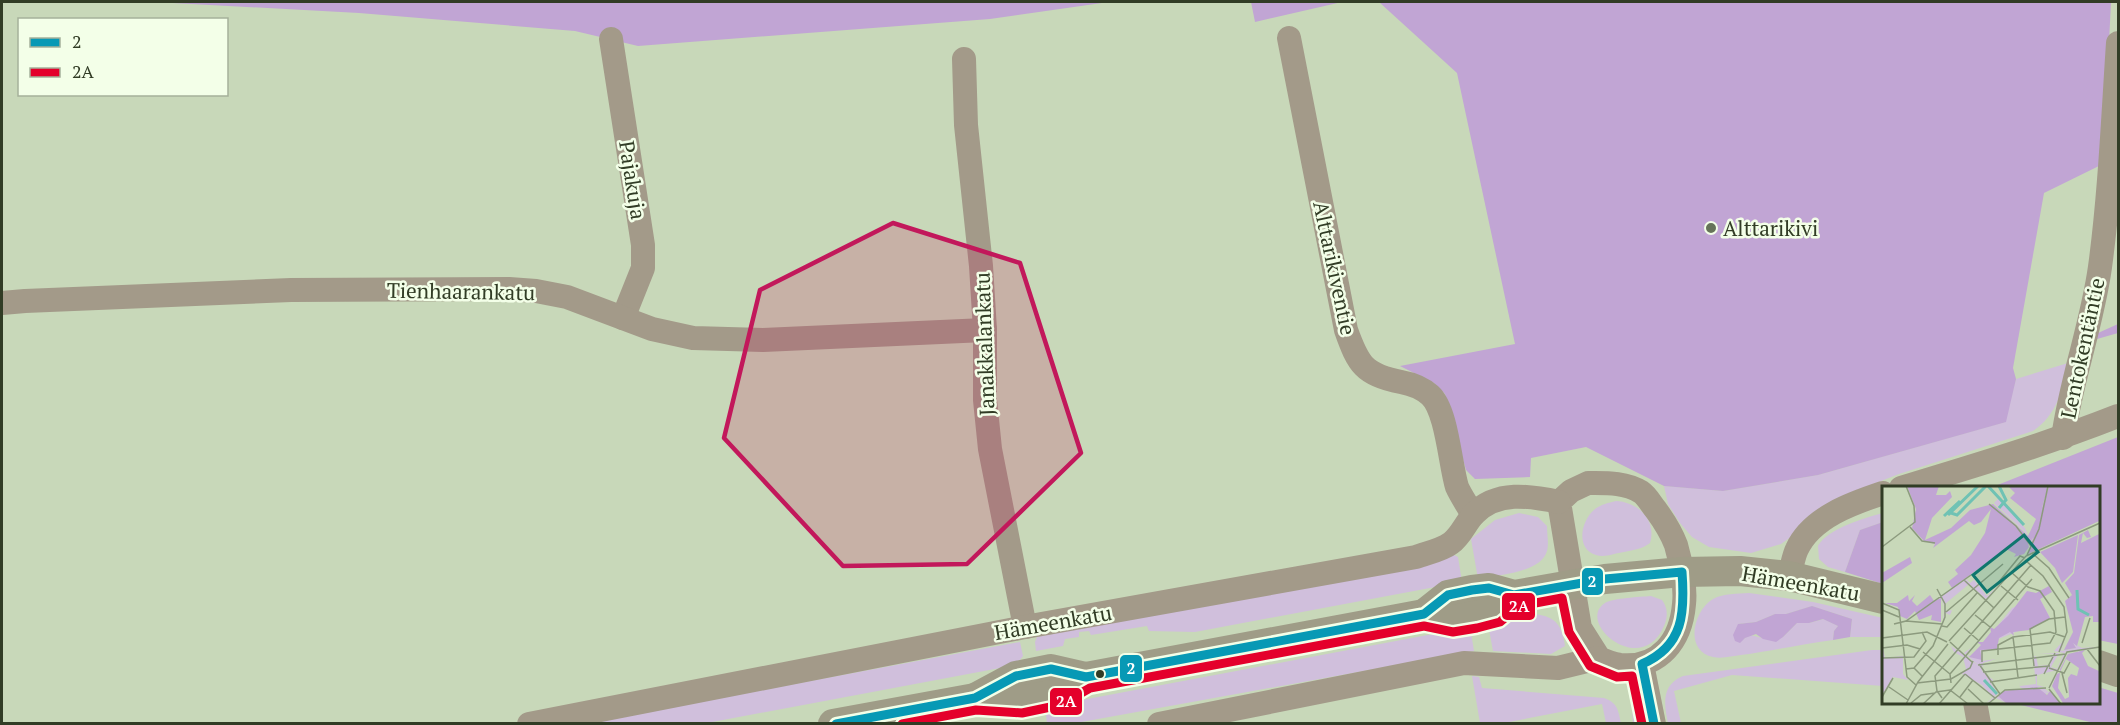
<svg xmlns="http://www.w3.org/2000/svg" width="2120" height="725" font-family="'PT Serif',serif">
  <rect width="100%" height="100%" fill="#c8d8b9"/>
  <!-- green -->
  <g fill="#d0bfdc">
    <path d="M2068,363C2064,389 2056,416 2033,431L1899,474L1853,492L1781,544L1751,553L1709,547L1692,537L1680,523L1668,504L1664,486L1723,491L1818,475L2005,422L2016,379Z"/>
    <path d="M1616,501C1638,502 1657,520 1650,543C1642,549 1634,550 1624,552C1615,553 1605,558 1596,555C1575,549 1581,520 1595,509C1602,504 1608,503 1616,501Z"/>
    <path d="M1519,513L1538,517L1547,526C1547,534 1549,544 1547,551C1541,573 1497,575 1478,579L1471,539L1495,520Z"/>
    <path d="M1883,513V522L1860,530L1845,572L1828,567L1819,559L1818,546C1828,528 1865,518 1883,513Z"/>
    <path d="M1452,554L1458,557L1462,582L1195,632L1149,631L1147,626L1091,635L1089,631L1079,632V637L1065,639L1063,646L1036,651L1035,642L1037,637Z"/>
    <path d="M1749,593L1813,602L1883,618V637H1850L1852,619L1812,606L1786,614H1775L1756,622L1738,624L1740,642C1751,633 1750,635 1762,638C1768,640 1777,638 1783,637L1797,623H1809L1824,619L1838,626L1834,631L1833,640C1802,644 1772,651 1741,655C1733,656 1722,659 1713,657C1684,651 1693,611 1713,599C1724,593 1737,594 1749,593Z"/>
    <path d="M1651,596L1662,600C1668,608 1668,617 1664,626C1641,679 1575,622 1605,603C1614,598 1639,597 1651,596Z"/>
    <path d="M1535,614C1557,617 1562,626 1565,646L1551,654L1493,651L1488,624Z"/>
    <path d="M1470,627L1474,651L1076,723H1047L1045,707Z"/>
    <path d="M1020,642L1023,656L1016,665L707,723L580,724Z"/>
    <path d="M1872,650H1883V686L1732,675L1674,691L1681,723H1668C1664,704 1661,685 1683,676Z"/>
    <path d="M1472,676L1479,677L1482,688L1604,698C1618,703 1618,710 1621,723H1606L1602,704L1504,723H1480Z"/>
    <path d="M1636,703L1643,723H1633L1632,707Z"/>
  </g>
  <!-- forest -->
  <g fill="#c1a5d4">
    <path d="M154,2H1109L990,19L638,46L575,31L359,13Z"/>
    <path d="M1251,2H1342L1255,22Z"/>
    <path d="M1379,2H2111L2103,164L2044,193L2013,368L2016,379L2006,422L1818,475L1723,491L1664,486L1586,447L1531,458L1530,477L1475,479L1466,470L1445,394L1434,383L1400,366L1515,344L1457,73Z"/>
    <path d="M2118,324V333L2097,339L2098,333Z"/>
    <path d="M2118,437V644L2098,640V488H1990Z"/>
    <path d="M1883,522V584L1845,572L1860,530Z"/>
    <path d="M1812,606L1852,619L1850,637L1833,640L1834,631L1838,626L1823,619L1809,623H1797L1783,637L1776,642L1763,639L1756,634L1745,638L1740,643L1735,641L1733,635L1738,624L1756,622L1775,614H1786Z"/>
    <path d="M2098,687L2118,693V723H2094L2013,703L2098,702Z"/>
  </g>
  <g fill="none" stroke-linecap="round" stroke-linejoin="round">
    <!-- minor -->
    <g stroke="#a39a89" stroke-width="24">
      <path d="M1289,38L1346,330C1358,364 1364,375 1401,382C1412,384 1422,388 1430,395C1447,410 1450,464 1457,487C1461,496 1468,506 1473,515"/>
      <path d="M611,39L643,245V268L623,318"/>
      <path d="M964,59L966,125L981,266L985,330V400L990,449L1025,627"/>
      <path d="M2,303L25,301L291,290L509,289L536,291L567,297L652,329L693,338L763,340L985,330"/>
      <path d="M2063,438C2071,380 2092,325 2100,267C2110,193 2113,117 2118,43"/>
      <path d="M1588,483C1606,483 1625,482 1641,492C1647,496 1651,504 1656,510C1664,521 1671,532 1676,545C1681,563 1686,586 1684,604C1681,640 1660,669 1620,665C1613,664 1605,661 1599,658L1580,628L1559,502L1571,491Z"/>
      <path d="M1901,488C1974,466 2047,444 2118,416"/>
      <path d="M1789,576C1792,568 1793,557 1797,549C1812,517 1853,503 1883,493"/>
      <path d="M1642,664L1654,724"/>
      <path d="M1975,702L1979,724"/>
      <path d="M529,724L1025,627L1416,557C1427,553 1442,550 1451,543C1461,536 1466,522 1474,514C1497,490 1530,496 1559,502"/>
      <path d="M1159,724L1464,663L1558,668L1599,658"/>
    </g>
    <!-- major -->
    <g stroke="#9f9c87" stroke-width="30">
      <path d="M1424,614L1448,595L1472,590L1489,588L1514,595L1605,579L1682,572L1740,571L1789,576L1883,599"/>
      <path d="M2098,665L2118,672"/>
      <path d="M975,698L1016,676L1051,669L1086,677"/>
      <path d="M833,724L975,698L1020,701L1036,698L1056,694L1086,677L1424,614L1453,620L1475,616L1494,612L1514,595"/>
    </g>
    <defs>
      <path id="bus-1" d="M836,724L975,698L1016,676L1051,669L1086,677L1424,614L1448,595L1472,590L1489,588L1514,595L1605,579L1682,572C1685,612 1684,646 1642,664L1654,724"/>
      <path id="bus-2" d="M902,724L976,710L1022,713L1060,705L1090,688L1424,626L1453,632L1477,628L1500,622L1519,606L1562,598L1569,632L1590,666L1617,677L1632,676L1642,724"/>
    </defs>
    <!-- bus-1 casing -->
    <use href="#bus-1" stroke="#f3ffe8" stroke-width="14"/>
    <!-- bus-2 casing -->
    <use href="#bus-2" stroke="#f3ffe8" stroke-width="14"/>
    <!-- bus-1 -->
    <use href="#bus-1" stroke="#0799b5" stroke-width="9"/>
    <!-- bus-2 -->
    <use href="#bus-2" stroke="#e4002b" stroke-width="9"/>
  </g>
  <!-- marked area -->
  <path fill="#c2185b" fill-opacity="0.2" stroke="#c2185b" stroke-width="4.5" stroke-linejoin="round" d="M893,223L1020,263L1081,453L967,564L843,566L724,438L760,290Z"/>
  <!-- markers -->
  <circle fill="#667359" stroke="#f3ffe8" stroke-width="2" cx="1711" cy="228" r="6"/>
  <circle fill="#313c25" stroke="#f3ffe8" stroke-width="2" cx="1100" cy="674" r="5"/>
  <g text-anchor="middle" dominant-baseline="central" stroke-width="5" stroke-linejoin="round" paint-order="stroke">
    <!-- street labels -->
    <g font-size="21" fill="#313c25" stroke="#f3ffe8">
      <text transform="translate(633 180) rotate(81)">Pajakuja</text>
      <text transform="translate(1335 268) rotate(78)">Alttarikiventie</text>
      <text transform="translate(461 291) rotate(1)">Tienhaarankatu</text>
      <text transform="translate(984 344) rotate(-92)">Janakkalankatu</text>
      <text transform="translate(2082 348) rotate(-78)">Lentokentäntie</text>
      <text transform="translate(1801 583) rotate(10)">Hämeenkatu</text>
      <text transform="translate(1053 622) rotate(-10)">Hämeenkatu</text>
    </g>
    <!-- poi labels -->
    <g font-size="21" fill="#313c25" stroke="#f3ffe8" text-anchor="start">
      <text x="1723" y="228">Alttarikivi</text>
    </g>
  </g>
  <!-- overview -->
  <g transform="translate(1882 486)">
    <rect width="218" height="218" fill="#c8d8b9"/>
    <path d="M117,12L143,42L146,49L112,17ZM84,93L88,97L92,94L105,110L115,101L104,113L87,98L63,118L64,126L70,124L68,129L64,127L61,135L63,122L59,111ZM162,111L158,113L168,132L114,154L115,163L100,165L101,175L114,173L101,177L100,185L111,194L109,197L116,208L111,211L116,210L124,217L114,212L104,217L111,212L100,199L80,188L84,183L81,171L72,166L69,160L97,180L82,167L89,162L84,168L90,172L130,122ZM182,154L179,165L194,162L191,157L200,162L217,161L183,166V168L175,184L155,189V199L162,201H153L163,203L168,207L162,204L167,207L162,208L163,213L138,201L137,196L138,200L154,198L151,171L154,170L156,180L167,179L171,168H157L177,167L169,181L175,183L182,167L172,165ZM0,158L3,172L21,170V188L26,194L11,191L0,209Z" fill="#d0bfdc"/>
    <path d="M25,0H57L54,9H64L68,5L70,11L50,32L43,54L69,42L88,24L111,18L146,50L154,33L128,12L133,7L127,1L166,0L153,48L148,57L145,53L147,61L142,68L132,71L134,68L124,63L70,102L66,96L76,88L73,84L89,69L103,47L109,23L99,36L92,39L87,35L51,62L53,58L42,55L30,42L34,23ZM167,0H217V35L146,68ZM206,44L209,51L205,52L201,47L199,57L217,48V136H211V130L203,131L195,160L191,157L194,162L182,164L191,146L183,115L190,109L183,97L192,87L197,49ZM196,49L191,86L180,97L173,82L158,66ZM28,71L30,77L0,97V87ZM167,100L170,106L158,113L168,132L147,144L131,146L132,150L128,146L117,152L115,163L98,164L100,174L87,171L99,159L95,156H101L109,146L108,141L112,143L126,130L145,105L154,107ZM26,109L27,115L33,109L30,115L35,120L48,109L52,115L59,112V136L49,134L50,129L37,134L33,125L25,133L18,130L16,121L3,117H15ZM203,164L200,167L206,180L217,185V217H181L170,200L175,188L177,187H178L176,202L183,213L187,211L186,192L189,188L195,190L197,182L184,173L178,186V183L186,168ZM155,201L165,209L168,205L178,217H124L116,210L122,205Z" fill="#c1a5d4"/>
    <path fill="none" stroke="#6fc2b4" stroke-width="3" d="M106,0L142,39M117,22L124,14L117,0M69,27L75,29L104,0M66,29L96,0M62,30L78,15M195,104L196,123L207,129M102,194L115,208"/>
    <path fill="none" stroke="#8c9a7e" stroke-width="1.5" d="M107,18L134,40L149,60M28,41L40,55L53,57M0,61L33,36L32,20L24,0M150,67L167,82L187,112M145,69L157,43L166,0M143,74L161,90L182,121L185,146L177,166M82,94L112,122M116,97L138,70L143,72M119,100L136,114M0,117L17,124L25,191L34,199M0,124L17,131M64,126L121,78M93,129L108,141M24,135L60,138M12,138L24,135L89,89M60,140L65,141L95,107M82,142L96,154M131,151L136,191M0,152L45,146L65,156M67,155L144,70L218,37M68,156L90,176M200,157L208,132M0,162L25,159L38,163M205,163L218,180M41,166L68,188M116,169V159L131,151L168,146L183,151M0,172L32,171L44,155L40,146M100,176V165L168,157L174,146L172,125L158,105L146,101L130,87M97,178L118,208M96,179L184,168M152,180L148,143L167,133L183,131M32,182L51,160L63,131V118L55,103M167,182L182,187L188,176M24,183L32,182L40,190M101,186L168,180M180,187L185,207M83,188L113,212M162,188L173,167M108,196L155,189M35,197L69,193L88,182L91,175M69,197L68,188L150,93M7,201L26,214M167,202L185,166L218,161M86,203L102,218M167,203L179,218M0,211L11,192M78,211L91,194M60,212L55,205L53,190L149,79M29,217L39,209L53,207M24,218L36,196L66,158M41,218L54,206L68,204L86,218M57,218L83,188M106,218L123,204L164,202"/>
    <path fill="#0f766e" fill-opacity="0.15" stroke="#0f766e" stroke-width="3" d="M142,49L156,66L105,106L91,89Z"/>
    <rect width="218" height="218" fill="none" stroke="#313c25" stroke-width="3"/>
  </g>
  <g stroke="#f3ffe8" stroke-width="2">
    <rect x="1581" y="567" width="23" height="29" rx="6" fill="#0799b5"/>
    <rect x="1501" y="592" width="35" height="29" rx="6" fill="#e4002b"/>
    <rect x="1119" y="654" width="24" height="29" rx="6" fill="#0799b5"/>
    <rect x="1049" y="687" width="34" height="29" rx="6" fill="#e4002b"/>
  </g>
  <g font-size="16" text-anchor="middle" font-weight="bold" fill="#fff">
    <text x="1592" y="587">2</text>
    <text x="1519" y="612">2A</text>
    <text x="1131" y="674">2</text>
    <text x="1066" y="707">2A</text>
  </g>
  <!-- border -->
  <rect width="2120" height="725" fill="none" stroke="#313c25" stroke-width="6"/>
  <!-- legend -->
  <rect x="18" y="18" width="210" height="78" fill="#f3ffe8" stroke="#a5b19a" stroke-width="1.5"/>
  <rect x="30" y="38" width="30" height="9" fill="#0799b5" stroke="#a5b19a" stroke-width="1.5"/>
  <text x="72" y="48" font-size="18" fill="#313c25">2</text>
  <rect x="30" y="68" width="30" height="9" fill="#e4002b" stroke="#a5b19a" stroke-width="1.5"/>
  <text x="72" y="78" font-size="18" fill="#313c25">2A</text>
</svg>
